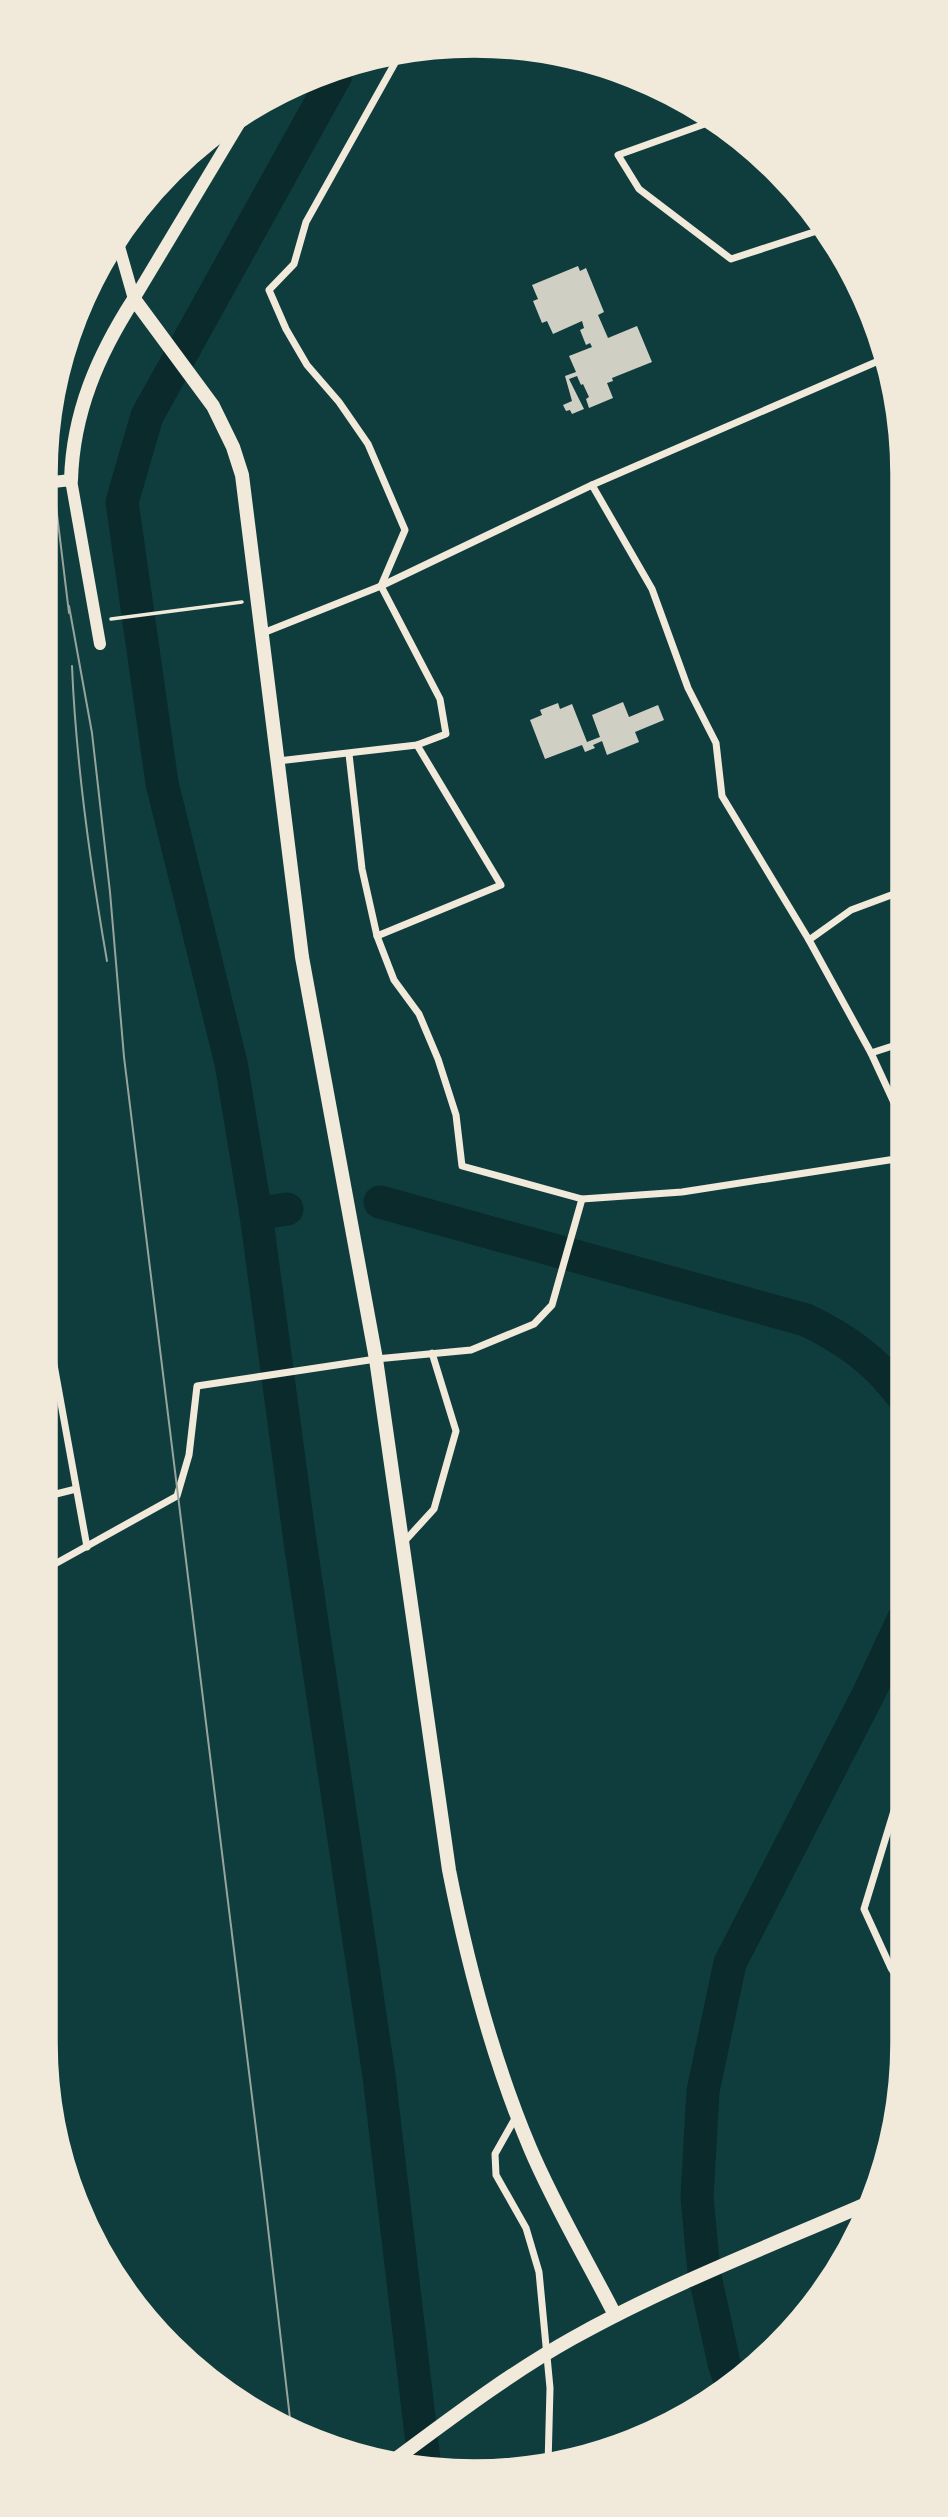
<svg xmlns="http://www.w3.org/2000/svg" width="948" height="2517" font-family="Mulish,sans-serif">
  <rect width="100%" height="100%" fill="#0f3d3e"/>
  <g fill="none" stroke-linecap="round" stroke-linejoin="round">
    <!-- river -->
    <g stroke="#0a2a2b" stroke-width="33">
      <path d="M380,1202L806,1320C846,1339 877,1362 903,1397"/>
      <path d="M287,1209L256,1214L231,1063L162,783L122,502L147,416L336,75"/>
      <path d="M256,1214L300,1541L379,2076L425,2469"/>
      <path d="M731,2384L724,2363L704,2272L697,2197L703,2091L730,1963L869,1693L903,1620"/>
    </g>
  </g>
  <!-- building -->
  <g fill="#cfcfc3">
    <path d="M578,266L580,271L586,268L604,312L598,315L608,338L637,326L652,362L612,378L613,381L607,383L613,398L589,408L586,399L589,397L583,384L581,385L577,376L569,379L584,409L572,414L570,410L566,411L563,405L572,401L565,376L576,372L569,356L592,347L590,343L586,345L580,330L584,328L582,321L553,334L547,321L542,323L533,301L538,299L532,285Z"/>
    <path d="M623,702L629,717L658,705L664,720L635,732L639,742L607,755L602,741L593,745L595,748L585,752L582,745L545,759L530,720L542,715L540,710L558,703L560,709L572,704L587,742L600,737L592,715Z"/>
  </g>
  <g fill="none" stroke-linecap="round" stroke-linejoin="round">
    <!-- path -->
    <g stroke="#f1e9da" stroke-width="3.5">
      <path d="M111,619L242,602"/>
      <path d="M44,1315L50,1347"/>
    </g>
    <!-- minor -->
    <g stroke="#f1e9da" stroke-width="7">
      <path d="M713,121L618,155L639,189L731,259L823,229"/>
      <path d="M592,485L652,589L688,688L716,743L722,796L809,940L871,1053L902,1120"/>
      <path d="M263,633L381,586L592,485L883,359"/>
      <path d="M349,754L362,869L377,936L394,980L419,1014L438,1059L456,1115L462,1166L582,1199L682,1192L902,1158"/>
      <path d="M278,761L417,745L446,734L440,699L381,586L405,530L368,444L339,402L307,365L286,329L269,290L294,264L306,222L400,54"/>
      <path d="M377,936L501,885L417,745"/>
      <path d="M809,940L851,910L902,891"/>
      <path d="M871,1053L902,1043"/>
      <path d="M44,1362L53,1359L87,1547"/>
      <path d="M44,1497L76,1489"/>
      <path d="M403,1543L434,1509L456,1431L432,1353"/>
      <path d="M44,1570L177,1496L189,1455L197,1386L376,1359L471,1350L534,1324L552,1305L582,1199"/>
      <path d="M904,1778L864,1909L891,1968L904,1988"/>
      <path d="M517,2115L495,2154L496,2175L526,2228L539,2272L550,2388L548,2465"/>
    </g>
    <!-- tertiary -->
    <g stroke="#f1e9da" stroke-width="12">
      <path d="M118,243L134,299"/>
      <path d="M134,299L245,114"/>
      <path d="M44,483L71,480L100,644"/>
    </g>
    <!-- secondary -->
    <g stroke="#f1e9da" stroke-width="14">
      <path d="M71,480C73,412 98,355 134,299L213,406L233,447L242,475L302,957L376,1359L449,1870C468,1966 492,2058 530,2148C554,2205 587,2260 615,2315"/>
      <path d="M393,2461C451,2418 510,2373 573,2338C666,2286 767,2247 864,2205"/>
    </g>
    <!-- tram -->
    <g stroke="#97a49c" stroke-width="2">
      <path d="M48,440L69,613"/>
      <path d="M69,606L92,733L110,892L124,1057L265,2202L291,2427"/>
      <path d="M72,666C76,765 90,863 107,961"/>
    </g>
  </g>
  <!-- crop -->
  <path d="M0 0H948V2517H0ZM474 56H474A418 418 0 0 1 892 474V2043A418 418 0 0 1 474 2461H474A418 418 0 0 1 56 2043V474A418 418 0 0 1 474 56Z" fill="#f1e9da" fill-rule="evenodd"/>
  <path fill="none" stroke="#f1e9da" stroke-width="3.5" d="M474 56H474A418 418 0 0 1 892 474V2043A418 418 0 0 1 474 2461H474A418 418 0 0 1 56 2043V474A418 418 0 0 1 474 56Z"/>
</svg>
